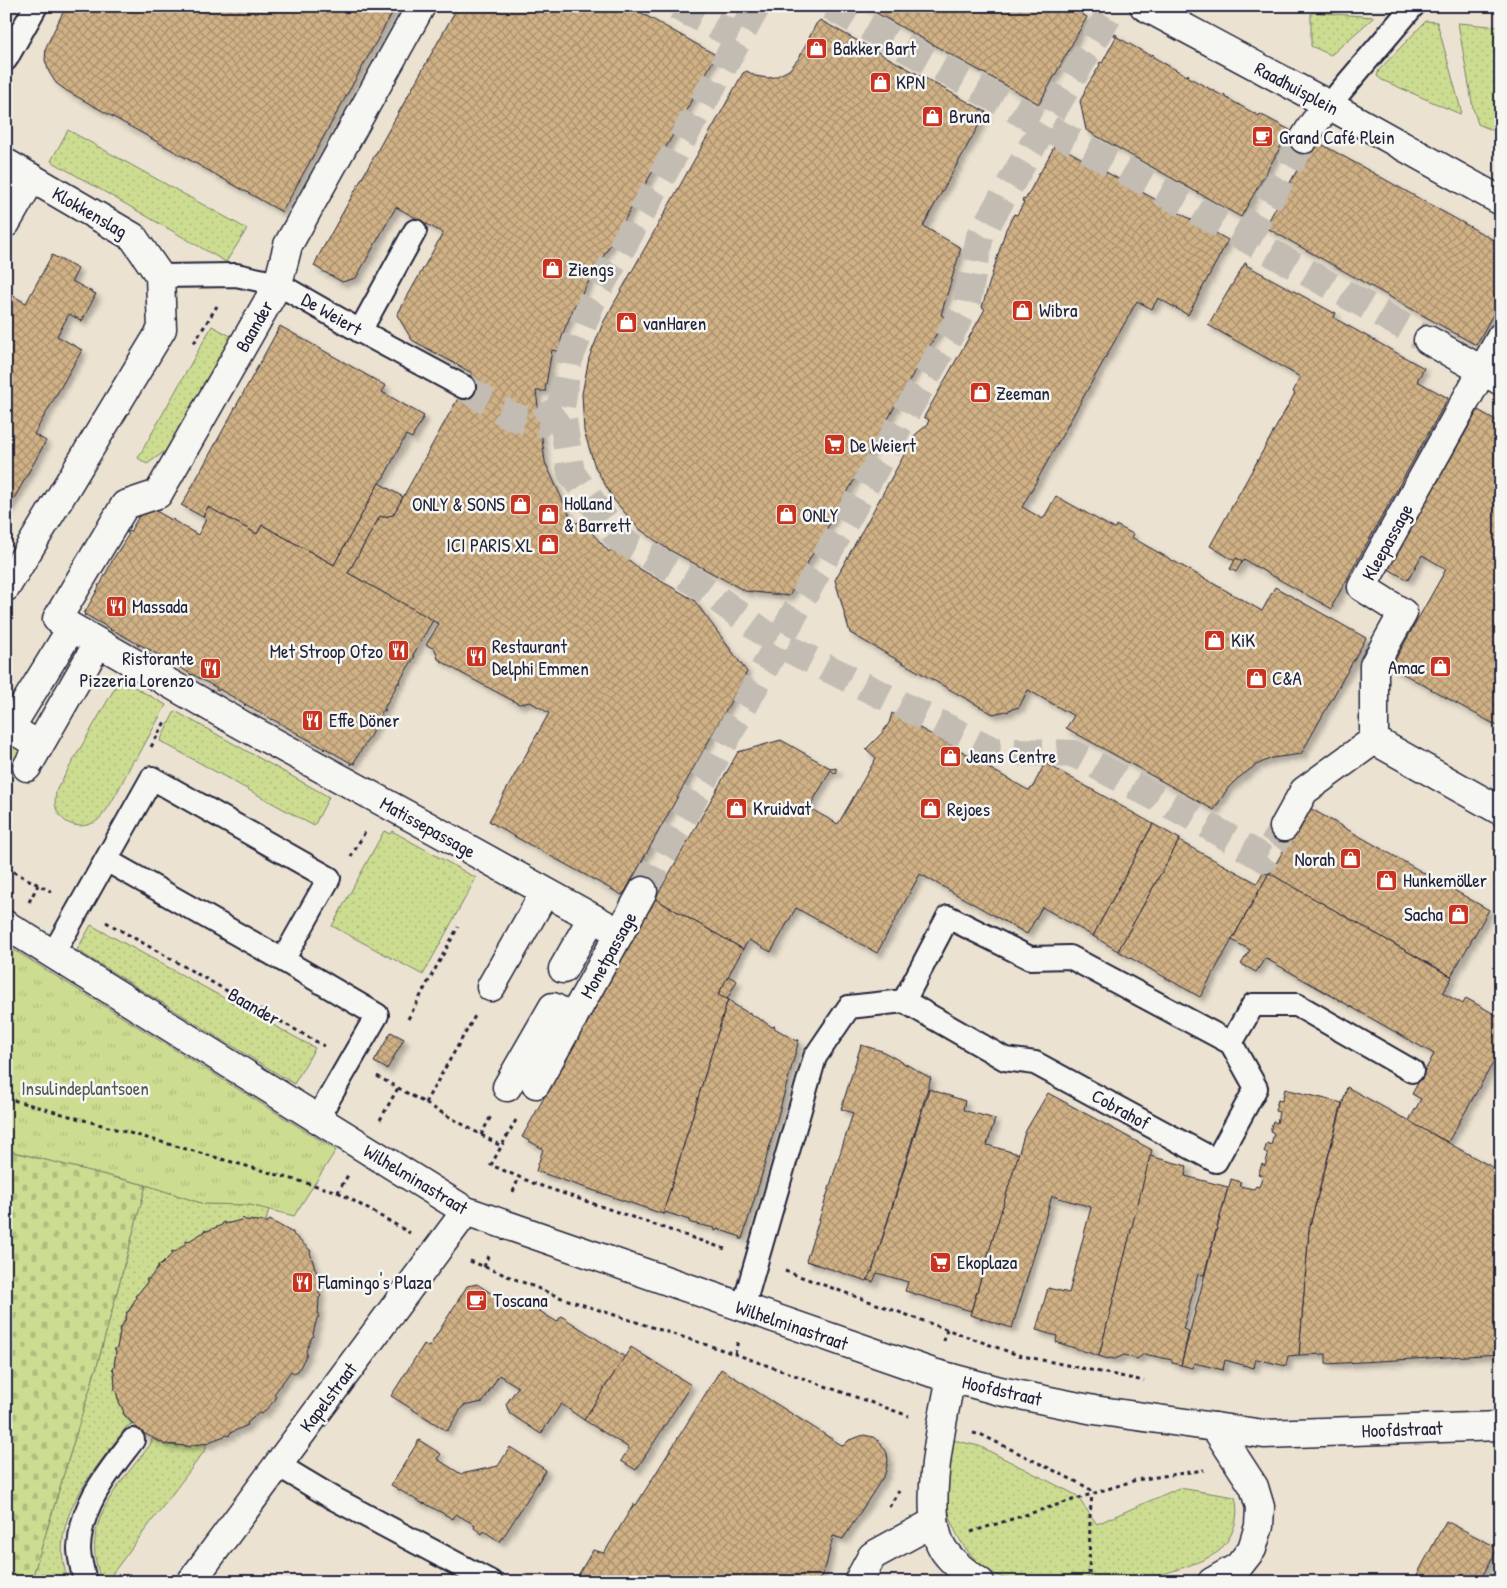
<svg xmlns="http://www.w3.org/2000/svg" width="1507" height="1588" font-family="'Patrick Hand',sans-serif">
  <defs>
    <pattern id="grass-dots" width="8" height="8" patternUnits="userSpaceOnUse" patternTransform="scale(1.25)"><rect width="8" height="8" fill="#ccdd91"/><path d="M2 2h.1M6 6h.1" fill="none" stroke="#afbd7e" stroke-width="1.8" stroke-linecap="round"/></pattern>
    <pattern id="cemetery-stones" width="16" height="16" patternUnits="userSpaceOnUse" patternTransform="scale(1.25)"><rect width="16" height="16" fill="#ccdd91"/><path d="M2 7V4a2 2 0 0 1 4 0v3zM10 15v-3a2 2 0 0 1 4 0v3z" fill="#afbd7e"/></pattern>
    <pattern id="park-tufts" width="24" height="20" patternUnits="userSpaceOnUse" patternTransform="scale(1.25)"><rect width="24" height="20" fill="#ccdd91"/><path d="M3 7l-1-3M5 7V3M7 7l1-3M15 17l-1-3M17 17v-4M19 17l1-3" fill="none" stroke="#afbd7e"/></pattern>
    <pattern id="building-cross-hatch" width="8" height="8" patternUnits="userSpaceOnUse" patternTransform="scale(1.25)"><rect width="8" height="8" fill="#d1b285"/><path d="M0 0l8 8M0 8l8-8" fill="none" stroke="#a9906e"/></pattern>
    <filter id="shadow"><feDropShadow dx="4.5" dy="4.5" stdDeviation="2.5" flood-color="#0004"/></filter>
  </defs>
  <rect width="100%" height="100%" fill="#ebe2d1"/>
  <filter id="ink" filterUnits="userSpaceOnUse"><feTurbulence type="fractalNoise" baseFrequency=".02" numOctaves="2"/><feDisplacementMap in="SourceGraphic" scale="10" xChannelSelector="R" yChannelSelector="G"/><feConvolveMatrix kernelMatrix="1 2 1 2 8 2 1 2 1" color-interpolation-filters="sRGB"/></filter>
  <g filter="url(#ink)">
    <!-- grass -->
    <g fill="url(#grass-dots)" stroke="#778066">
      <path d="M1311,12L1374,17L1331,55L1311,46Z"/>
      <path d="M1426,21L1437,22L1461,110L1460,114L1382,80L1377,76L1379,70Z"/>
      <path d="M1458,23L1501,27V134L1478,124L1473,108Z"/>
      <path d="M68,130L247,229L226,262L51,161Z"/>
      <path d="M212,326L238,340L184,438L147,464L138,458Z"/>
      <path d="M120,679L166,705L136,760L134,759C126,774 110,810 98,820C87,828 71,828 62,818C54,810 54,799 57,789Z"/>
      <path d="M175,711L329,797L314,826L160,741Z"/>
      <path d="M8,742L22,750L6,778V743Z"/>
      <path d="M384,831L390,834L392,831L476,878L423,975L332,926Z"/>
      <path d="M91,925L315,1048L294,1084L77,950Z"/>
      <path d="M146,1185L204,1204L250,1205L269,1209L266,1221L245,1220L243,1218C240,1222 228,1224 223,1222L222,1225L207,1231L204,1230V1232L189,1241L186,1240V1243L175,1252L172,1251V1254L161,1265H158V1268L149,1279H146L147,1282L138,1294H136C136,1300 131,1310 126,1312L127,1314L121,1328L119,1330L120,1332L117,1348L114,1349L116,1351L114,1368L112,1369L114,1371L115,1388L114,1390L116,1391L119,1402L124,1412L123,1414L132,1424L126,1427L121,1434C90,1476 45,1525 69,1582H31L98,1362Z"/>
      <path d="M152,1439L163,1443L164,1445L188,1446L190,1447L192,1445L206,1442V1449L106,1582H102C78,1523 117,1488 150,1445Z"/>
      <path d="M953,1440L979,1446L1076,1495L1097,1524L1179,1488L1235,1497C1240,1517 1234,1535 1220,1550C1208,1562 1149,1579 1131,1582C1120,1583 1107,1582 1096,1582C1069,1582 1043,1582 1016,1582C978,1573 952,1540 947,1502C946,1485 951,1458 953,1440Z"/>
    </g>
    <!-- cemetery -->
    <path fill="url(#cemetery-stones)" stroke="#778066" d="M6,1150L146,1185L98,1362L31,1582H6Z"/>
    <!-- park -->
    <path fill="url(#park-tufts)" stroke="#778066" d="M6,945L336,1150L294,1216L250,1205L204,1204L146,1185L6,1150Z"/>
    <!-- building -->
    <g fill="url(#building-cross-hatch)" stroke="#22223b" filter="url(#shadow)">
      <path d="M66,6H396L282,212L67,91L56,83L49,72L45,60L46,47Z"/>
      <path d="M458,6H629L716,55L657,164L574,307L563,333L559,349L557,351L552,350L545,390L546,391H536L545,462L574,525L582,519L583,521L582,522L609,552L613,548L615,549L640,569L694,600L747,672L626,890L622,895L510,834L489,821L549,713L530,702L519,704L461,673L438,659L435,649L426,645L439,624L348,573L380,516L383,517L393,515L472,373L412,340L397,315L443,233L396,207L356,278L342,282L314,266L318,257Z"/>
      <path d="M864,6H1068L1087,17L1039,104Z"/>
      <path d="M820,20L986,112L923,226L961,248L941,315L946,318L900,396L883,429L803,571H804L789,596L745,591L666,548L638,528L614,500L595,467L584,431L582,394L589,358L603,323L743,73L747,71L755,76L768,78L775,77L789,70L799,58L816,24Z"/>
      <path d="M1115,34L1117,35V37L1151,56V54L1154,55L1153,57L1187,76L1188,74L1189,75L1188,77L1223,96L1224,94L1226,96L1225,97L1259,116L1260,114L1290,130L1241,217L1086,130L1080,101L1085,92L1084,91L1100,65L1099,64L1100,62L1102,63L1116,37L1114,36Z"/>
      <path d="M1314,140L1501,244V300L1476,345L1265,227Z"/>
      <path d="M1054,143L1228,240L1188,315L1158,298L1152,309L1137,301L1022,507L1043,519L1056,496L1113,528H1115L1116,525L1133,534L1131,537L1262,611L1275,587L1366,638L1301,754L1272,758L1256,765L1237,779L1228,788L1214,810L1066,728L1074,716L1028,690L1019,707L1009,710L1008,712L1006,711L993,714L850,633L835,580L915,435L927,425L929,420L924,417L985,309L982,307L1006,229L1014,214L1017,215L1024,202L1022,201L1023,199L1025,200L1039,174H1037L1039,172L1040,173L1054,147L1053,146Z"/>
      <path d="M52,255L78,269L72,281L96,294L82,321L69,314L57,336L82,350L34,434L46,441L6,513V292L26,303Z"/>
      <path d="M1245,263H1247L1246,265L1334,313V312L1336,313L1334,318L1424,368L1417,381L1448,398L1332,606L1333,607L1332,609L1244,560L1241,564L1242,562L1236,558L1235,561L1210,546L1295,393L1293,392L1300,377L1208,325Z"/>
      <path d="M280,326L386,386L382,392L424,416L412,438L406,435L384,477L379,483L334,565L262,525L257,534L208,507L203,517L181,505L183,503Z"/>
      <path d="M1478,410L1501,423V728L1391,667L1446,569L1422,555L1408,580L1388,569Z"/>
      <path d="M379,483L403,497L393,515L383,517L380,516L348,573L433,620L413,655L415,656L399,682L400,683H398L384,709L386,710L385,711L383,710L370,736L354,762L356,763L355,764L352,763L351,765V763L325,748L324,750L323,749L324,748L298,734V735L297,733L272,719L271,720L270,718L245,704V706L244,703L219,689L218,691L216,690L217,688L192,674L191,676V674L166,659L165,661L163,660L164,658L139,644V646L137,645L138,644L113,630L112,631L110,630L111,629L86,615L85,616L84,615L85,614L83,612H85L99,587L98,585H100L113,559L129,534L127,533L128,531L130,532L144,507L147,506L172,520L173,519L174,521L198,535L206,519L203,517L208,507L257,534L262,525L334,565Z"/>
      <path d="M1236,558L1242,562L1236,572L1230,569Z"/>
      <path d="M892,713L980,761L982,764L1028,790L1032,788L1045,763L1153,824L1093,936L1042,907L1027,934L920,874L877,953L796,908L771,952L749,940L743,949L655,899L738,752L781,740L832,769L836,768L837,772L834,773L831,770L809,808L838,824L876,758L866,749L882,733L889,723Z"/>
      <path d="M1308,807L1489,910L1451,976L1270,874Z"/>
      <path d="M1153,824L1180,839L1118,951L1093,936Z"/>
      <path d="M1180,839L1179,841L1257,883L1263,872L1268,874L1271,869L1272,870L1269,873L1200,997L1118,951Z"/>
      <path d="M1269,873L1452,977L1443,993L1463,1004L1466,998L1501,1018V1049L1448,1142L1408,1122L1421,1099L1412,1094L1434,1054L1265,958L1256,972L1241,964L1250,950L1232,940Z"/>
      <path d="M655,899L743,949L718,995L728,999L663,1214L536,1171L543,1149L522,1137Z"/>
      <path d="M728,976L737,981L727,999L718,995Z"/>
      <path d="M728,999L735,1005L748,1013L750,1012V1014L761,1020H763V1021L772,1027L775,1026L774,1028L797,1041V1040H799L760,1181L742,1239H740L741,1237L717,1229L716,1231L714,1230L715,1228L691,1223L689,1222V1220L665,1212V1214H663Z"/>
      <path d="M391,1032L404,1039L387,1069L374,1062Z"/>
      <path d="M861,1045L882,1051L931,1078L872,1272L871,1271L867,1281L806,1261L853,1113L841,1109Z"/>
      <path d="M1347,1087L1501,1172V1354L1326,1364V1354L1299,1355L1309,1229Z"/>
      <path d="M929,1089L965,1101L963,1110L995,1119L987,1145L1019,1154L971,1311L905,1291L908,1282L898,1279L877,1273L873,1282L868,1280L871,1271L872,1272Z"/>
      <path d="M1285,1089L1342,1103L1309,1229L1299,1355L1288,1356L1286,1366L1256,1359L1254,1368L1225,1360L1223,1370L1194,1363L1192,1368L1181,1365L1228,1187H1229L1231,1179L1241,1182L1239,1186L1254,1189L1256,1186L1259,1187L1263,1176L1258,1174L1262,1164L1265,1166L1268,1155L1264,1152L1267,1143L1271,1145L1274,1133L1270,1131L1273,1121L1277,1123L1279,1112L1275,1111L1278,1100L1282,1101Z"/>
      <path d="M1048,1093L1152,1150L1099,1356L1056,1342L1057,1336L1036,1330L1048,1288L1069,1293L1091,1207L1052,1196L1012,1328L970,1315L1025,1132Z"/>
      <path d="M1150,1156L1187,1166L1185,1176L1228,1187L1204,1275L1198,1274L1183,1329L1189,1331L1181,1365L1172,1363V1360L1144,1354L1137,1359L1124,1355L1115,1359L1109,1358L1108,1359L1099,1356Z"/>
      <path d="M243,1218L245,1220L267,1222L270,1220L291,1232H293V1234L311,1251L310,1253L317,1274L320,1276L318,1278L319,1294L321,1296L319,1298L318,1315L319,1317L317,1318L313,1334L314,1336L312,1337L306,1351L307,1354L298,1371L294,1373L291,1371L274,1394L276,1397L275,1400L262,1414L259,1413L247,1423L248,1425L230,1433L229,1436L227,1435L211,1441L210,1443L192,1445L190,1447L188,1446L166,1444L164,1445L163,1443L143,1433L142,1434L123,1413L124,1412L119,1402L116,1391L114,1390L115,1388L114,1371L112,1369L114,1368L116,1351L114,1350L117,1348L120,1332L119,1330L125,1321L127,1314L126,1313L129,1311L136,1298L135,1296L138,1294L147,1282V1279H149L158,1268V1265H161L172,1254V1251L175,1252L186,1243L187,1240L189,1241L204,1232V1230L207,1231L222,1225L223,1222L226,1224L241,1220Z"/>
      <path d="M477,1284L495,1296L498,1292L523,1308L527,1303L557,1322L561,1316L625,1357L584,1420L561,1404L541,1434L509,1413L506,1404L518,1387L499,1375L483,1402L463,1406L447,1431L391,1396L424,1344L429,1347L467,1286Z"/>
      <path d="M631,1347L691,1385L636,1470L621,1461L629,1448L584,1420Z"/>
      <path d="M721,1369L843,1446L849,1440L864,1435L873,1437L880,1442L887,1453L888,1461L885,1474L843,1539L833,1536L826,1566L818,1582H646L632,1573L627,1582H574L593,1550L604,1553L634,1504L636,1505Z"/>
      <path d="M419,1440L441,1454L437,1459L461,1474L498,1466L510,1447L546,1470L500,1542L484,1531L482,1534L474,1528L475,1525L456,1514L453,1519L424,1503L423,1504L391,1485Z"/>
      <path d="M1446,1521L1498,1548L1479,1582H1413Z"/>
    </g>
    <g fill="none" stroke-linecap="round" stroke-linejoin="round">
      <!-- street-tunnel -->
      <g stroke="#c3bcb3" stroke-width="28" stroke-dasharray="28 14" stroke-linecap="butt">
        <path d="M676,6L738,37"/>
        <path d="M757,6L592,301L568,362L561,407L571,473L619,539L692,580L779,644L994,751L1075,754L1193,817L1265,859L1284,827"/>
        <path d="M830,6L1428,340"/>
        <path d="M1247,239L1304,139"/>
        <path d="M464,387L513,417L540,423L561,407"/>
        <path d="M643,891L812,581L966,306L980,236L1114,6"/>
      </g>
      <defs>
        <g id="lane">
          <path d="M6,59L36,6"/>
          <path d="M1329,105L1413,6"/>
          <path d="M160,276L236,275L278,284L360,331L464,387"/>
          <path d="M360,331L415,231"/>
          <path d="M53,954L152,778L329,878L283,960L106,860"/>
          <path d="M283,960L377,1015L317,1119"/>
          <path d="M1231,1043L1253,1005H1297L1412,1071"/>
          <path d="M743,1308L815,1057L849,1007L904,1001L1005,1059L1035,1063L1216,1161L1256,1088L1231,1043L1070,957L1030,958L948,917L904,1001"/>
          <path d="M278,1465L333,1498L491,1582"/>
          <path d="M85,1582C83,1571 79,1559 79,1548C81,1503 108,1473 133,1440"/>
        </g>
        <g id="street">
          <path d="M421,6L288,245L278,284L158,494L125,505L57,619L242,725L431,828L620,933"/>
          <path d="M1144,6L1329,105L1501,201"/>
          <path d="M1304,139L1314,123L1329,105"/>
          <path d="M6,163L133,237L160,276L162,329L6,587"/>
          <path d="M6,223L32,178"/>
          <path d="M1428,340L1501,381"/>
          <path d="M1374,740V665L1403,613L1362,587L1501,337"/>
          <path d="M1374,740L1501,811"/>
          <path d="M39,745L10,728L64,640"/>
          <path d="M27,767L98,643"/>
          <path d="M1284,827L1304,791L1374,740"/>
          <path d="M6,925L466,1211L933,1373L1000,1391L1094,1410L1264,1434L1501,1426"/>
          <path d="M563,969L592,918"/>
          <path d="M491,987L545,892"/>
          <path d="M536,1084L643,891"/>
          <path d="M507,1087L553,1007L573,1018"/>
          <path d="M951,1378C943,1417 921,1514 943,1549C952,1563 966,1573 980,1582"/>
          <path d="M191,1582L466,1211"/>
          <path d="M858,1582L872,1556L934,1522"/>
          <path d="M1212,1582L1238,1567L1252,1549L1259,1526L1260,1507L1254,1487L1215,1427"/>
        </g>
      </defs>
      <!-- lane casing -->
      <use href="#lane" stroke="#22223b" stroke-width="26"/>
      <!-- street casing -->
      <use href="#street" stroke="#22223b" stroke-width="31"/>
      <!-- path -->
      <g stroke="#22223b" stroke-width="3" stroke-dasharray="4 4" stroke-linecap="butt">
        <path d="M194,343L217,306"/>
        <path d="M151,747L166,720"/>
        <path d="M6,803L11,795"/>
        <path d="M351,857L366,830"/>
        <path d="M6,868L52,892"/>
        <path d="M29,902L38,885"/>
        <path d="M106,922L324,1046"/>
        <path d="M408,1019L458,927"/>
        <path d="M377,1076L501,1146"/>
        <path d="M6,1098L338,1192L348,1175"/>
        <path d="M425,1103L475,1016"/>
        <path d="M380,1120L398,1088"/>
        <path d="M516,1120L491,1165L533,1183L728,1250"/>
        <path d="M481,1135L491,1116"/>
        <path d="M338,1192L410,1233"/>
        <path d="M513,1192L519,1177"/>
        <path d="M470,1261L562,1298L735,1354L909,1416"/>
        <path d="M484,1267L489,1253"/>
        <path d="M785,1271L1018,1355L1144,1381"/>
        <path d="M944,1341L947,1329"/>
        <path d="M735,1354L738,1340"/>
        <path d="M973,1433L982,1435L1079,1483L1096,1493"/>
        <path d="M889,1507L899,1491"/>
        <path d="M971,1532L1136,1480L1204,1470"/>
        <path d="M1089,1582L1090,1514L1092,1495"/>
      </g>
      <!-- lane -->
      <use href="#lane" stroke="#f6f6f2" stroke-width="22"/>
      <!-- street -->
      <use href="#street" stroke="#f6f6f2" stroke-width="28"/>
    </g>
  </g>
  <!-- icons -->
  <defs>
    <symbol id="shop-square" viewBox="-11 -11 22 22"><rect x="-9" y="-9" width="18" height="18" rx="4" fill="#c8321e" stroke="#f6f6f2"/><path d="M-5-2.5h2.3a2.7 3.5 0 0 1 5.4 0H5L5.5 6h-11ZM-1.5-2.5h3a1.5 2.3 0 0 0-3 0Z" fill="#fff"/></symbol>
    <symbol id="cafe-square" viewBox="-11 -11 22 22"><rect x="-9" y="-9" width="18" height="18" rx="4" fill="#c8321e" stroke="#f6f6f2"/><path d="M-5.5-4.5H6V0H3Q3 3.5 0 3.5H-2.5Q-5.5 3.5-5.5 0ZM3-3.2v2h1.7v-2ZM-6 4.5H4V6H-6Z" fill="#fff"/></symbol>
    <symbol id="supermarket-square" viewBox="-11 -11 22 22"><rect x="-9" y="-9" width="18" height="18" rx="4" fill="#c8321e" stroke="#f6f6f2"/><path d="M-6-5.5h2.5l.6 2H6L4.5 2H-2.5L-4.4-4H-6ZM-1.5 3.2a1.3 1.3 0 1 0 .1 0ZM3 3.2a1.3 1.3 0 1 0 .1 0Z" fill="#fff"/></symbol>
    <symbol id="restaurant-square" viewBox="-11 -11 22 22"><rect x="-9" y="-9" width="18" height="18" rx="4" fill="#c8321e" stroke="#f6f6f2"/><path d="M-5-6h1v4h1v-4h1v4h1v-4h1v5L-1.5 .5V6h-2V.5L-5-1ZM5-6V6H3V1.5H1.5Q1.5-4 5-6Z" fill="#fff"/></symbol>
  </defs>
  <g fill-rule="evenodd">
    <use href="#shop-square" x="804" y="36" width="25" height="25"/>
    <use href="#shop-square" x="868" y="70" width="25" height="25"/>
    <use href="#shop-square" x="920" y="104" width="25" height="25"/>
    <use href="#cafe-square" x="1250" y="124" width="25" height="25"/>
    <use href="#shop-square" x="540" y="256" width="25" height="25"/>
    <use href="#shop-square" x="1010" y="298" width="25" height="25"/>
    <use href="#shop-square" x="614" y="310" width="25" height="25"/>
    <use href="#shop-square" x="968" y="380" width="25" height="25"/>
    <use href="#supermarket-square" x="822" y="432" width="25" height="25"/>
    <use href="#shop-square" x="508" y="492" width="25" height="25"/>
    <use href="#shop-square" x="536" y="502" width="25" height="25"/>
    <use href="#shop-square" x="774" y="502" width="25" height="25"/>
    <use href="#shop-square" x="536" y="532" width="25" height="25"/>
    <use href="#restaurant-square" x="104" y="594" width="25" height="25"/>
    <use href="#shop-square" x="1202" y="628" width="25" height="25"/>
    <use href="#restaurant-square" x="386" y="638" width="25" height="25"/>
    <use href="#restaurant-square" x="464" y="644" width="25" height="25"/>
    <use href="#shop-square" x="1428" y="654" width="25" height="25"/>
    <use href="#restaurant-square" x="198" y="656" width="25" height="25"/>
    <use href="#shop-square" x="1244" y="666" width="25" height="25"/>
    <use href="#restaurant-square" x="300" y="708" width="25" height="25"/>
    <use href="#shop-square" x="938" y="744" width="25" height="25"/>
    <use href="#shop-square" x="724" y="796" width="25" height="25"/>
    <use href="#shop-square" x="918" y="796" width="25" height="25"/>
    <use href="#shop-square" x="1338" y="846" width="25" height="25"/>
    <use href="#shop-square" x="1374" y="868" width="25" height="25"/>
    <use href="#shop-square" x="1446" y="902" width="25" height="25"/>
    <use href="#supermarket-square" x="928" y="1250" width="25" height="25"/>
    <use href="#restaurant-square" x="290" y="1270" width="25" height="25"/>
    <use href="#cafe-square" x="464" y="1288" width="25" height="25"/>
  </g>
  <g text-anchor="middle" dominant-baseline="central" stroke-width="5" stroke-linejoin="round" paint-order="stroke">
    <!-- poi labels -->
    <g font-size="19" fill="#22223b" stroke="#f6f6f2" text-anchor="start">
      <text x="833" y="48">Bakker Bart</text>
      <text x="896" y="82">KPN</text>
      <text x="949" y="116">Bruna</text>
      <text x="1279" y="137">Grand Café Plein</text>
      <text x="568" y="269">Ziengs</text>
      <text x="1039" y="310">Wibra</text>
      <text x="643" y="323">vanHaren</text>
      <text x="996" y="393">Zeeman</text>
      <text x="850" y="445">De Weiert</text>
      <text x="564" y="503">Holland<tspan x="564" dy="22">&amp; Barrett</tspan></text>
      <text x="505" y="504" text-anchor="end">ONLY &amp; SONS</text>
      <text x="802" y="515">ONLY</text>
      <text x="533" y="545" text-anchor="end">ICI PARIS XL</text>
      <text x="132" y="606">Massada</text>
      <text x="1231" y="640">KiK</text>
      <text x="492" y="646">Restaurant<tspan x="492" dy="22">Delphi Emmen</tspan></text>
      <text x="383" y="651" text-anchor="end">Met Stroop Ofzo</text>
      <text x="194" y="658" text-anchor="end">Ristorante<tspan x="194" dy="22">Pizzeria Lorenzo</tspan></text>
      <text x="1425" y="667" text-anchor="end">Amac</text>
      <text x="1272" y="678">C&amp;A</text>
      <text x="329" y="720">Effe Döner</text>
      <text x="966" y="756">Jeans Centre</text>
      <text x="753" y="808">Kruidvat</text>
      <text x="947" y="809">Rejoes</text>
      <text x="1335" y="859" text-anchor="end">Norah</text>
      <text x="1403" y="880">Hunkemöller</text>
      <text x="1443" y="914" text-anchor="end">Sacha</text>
      <text x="957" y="1262">Ekoplaza</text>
      <text x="318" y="1282">Flamingo's Plaza</text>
      <text x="493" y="1300">Toscana</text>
    </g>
    <!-- street labels -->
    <g font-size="19" fill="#22223b" stroke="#f6f6f2">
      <text transform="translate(1297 88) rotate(28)">Raadhuisplein</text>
      <text transform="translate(90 212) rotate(30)">Klokkenslag</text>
      <text transform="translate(332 314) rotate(30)">De Weiert</text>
      <text transform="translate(254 326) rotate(-60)">Baander</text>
      <text transform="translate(1387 542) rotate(-61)">Kleepassage</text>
      <text transform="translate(428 827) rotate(29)">Matissepassage</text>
      <text transform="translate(608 955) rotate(-61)">Monetpassage</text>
      <text transform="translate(254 1006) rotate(30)">Baander</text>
      <text transform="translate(1121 1109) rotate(29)">Cobrahof</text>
      <text transform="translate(416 1179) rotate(31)">Wilhelminastraat</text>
      <text transform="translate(792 1325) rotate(19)">Wilhelminastraat</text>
      <text transform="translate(1002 1390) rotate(13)">Hoofdstraat</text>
      <text transform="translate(328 1397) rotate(-53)">Kapelstraat</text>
      <text transform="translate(1402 1429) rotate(-2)">Hoofdstraat</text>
    </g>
    <!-- park labels -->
    <g font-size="19" fill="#555a55" stroke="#f6f6f2">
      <text x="85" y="1088">Insulindeplantsoen</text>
    </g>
  </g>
  <!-- margin -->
  <rect width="1507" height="1588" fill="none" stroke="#f6f6f2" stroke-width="25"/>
  <rect x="12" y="12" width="1482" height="1563" fill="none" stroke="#22223b" stroke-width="2" filter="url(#ink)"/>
</svg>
